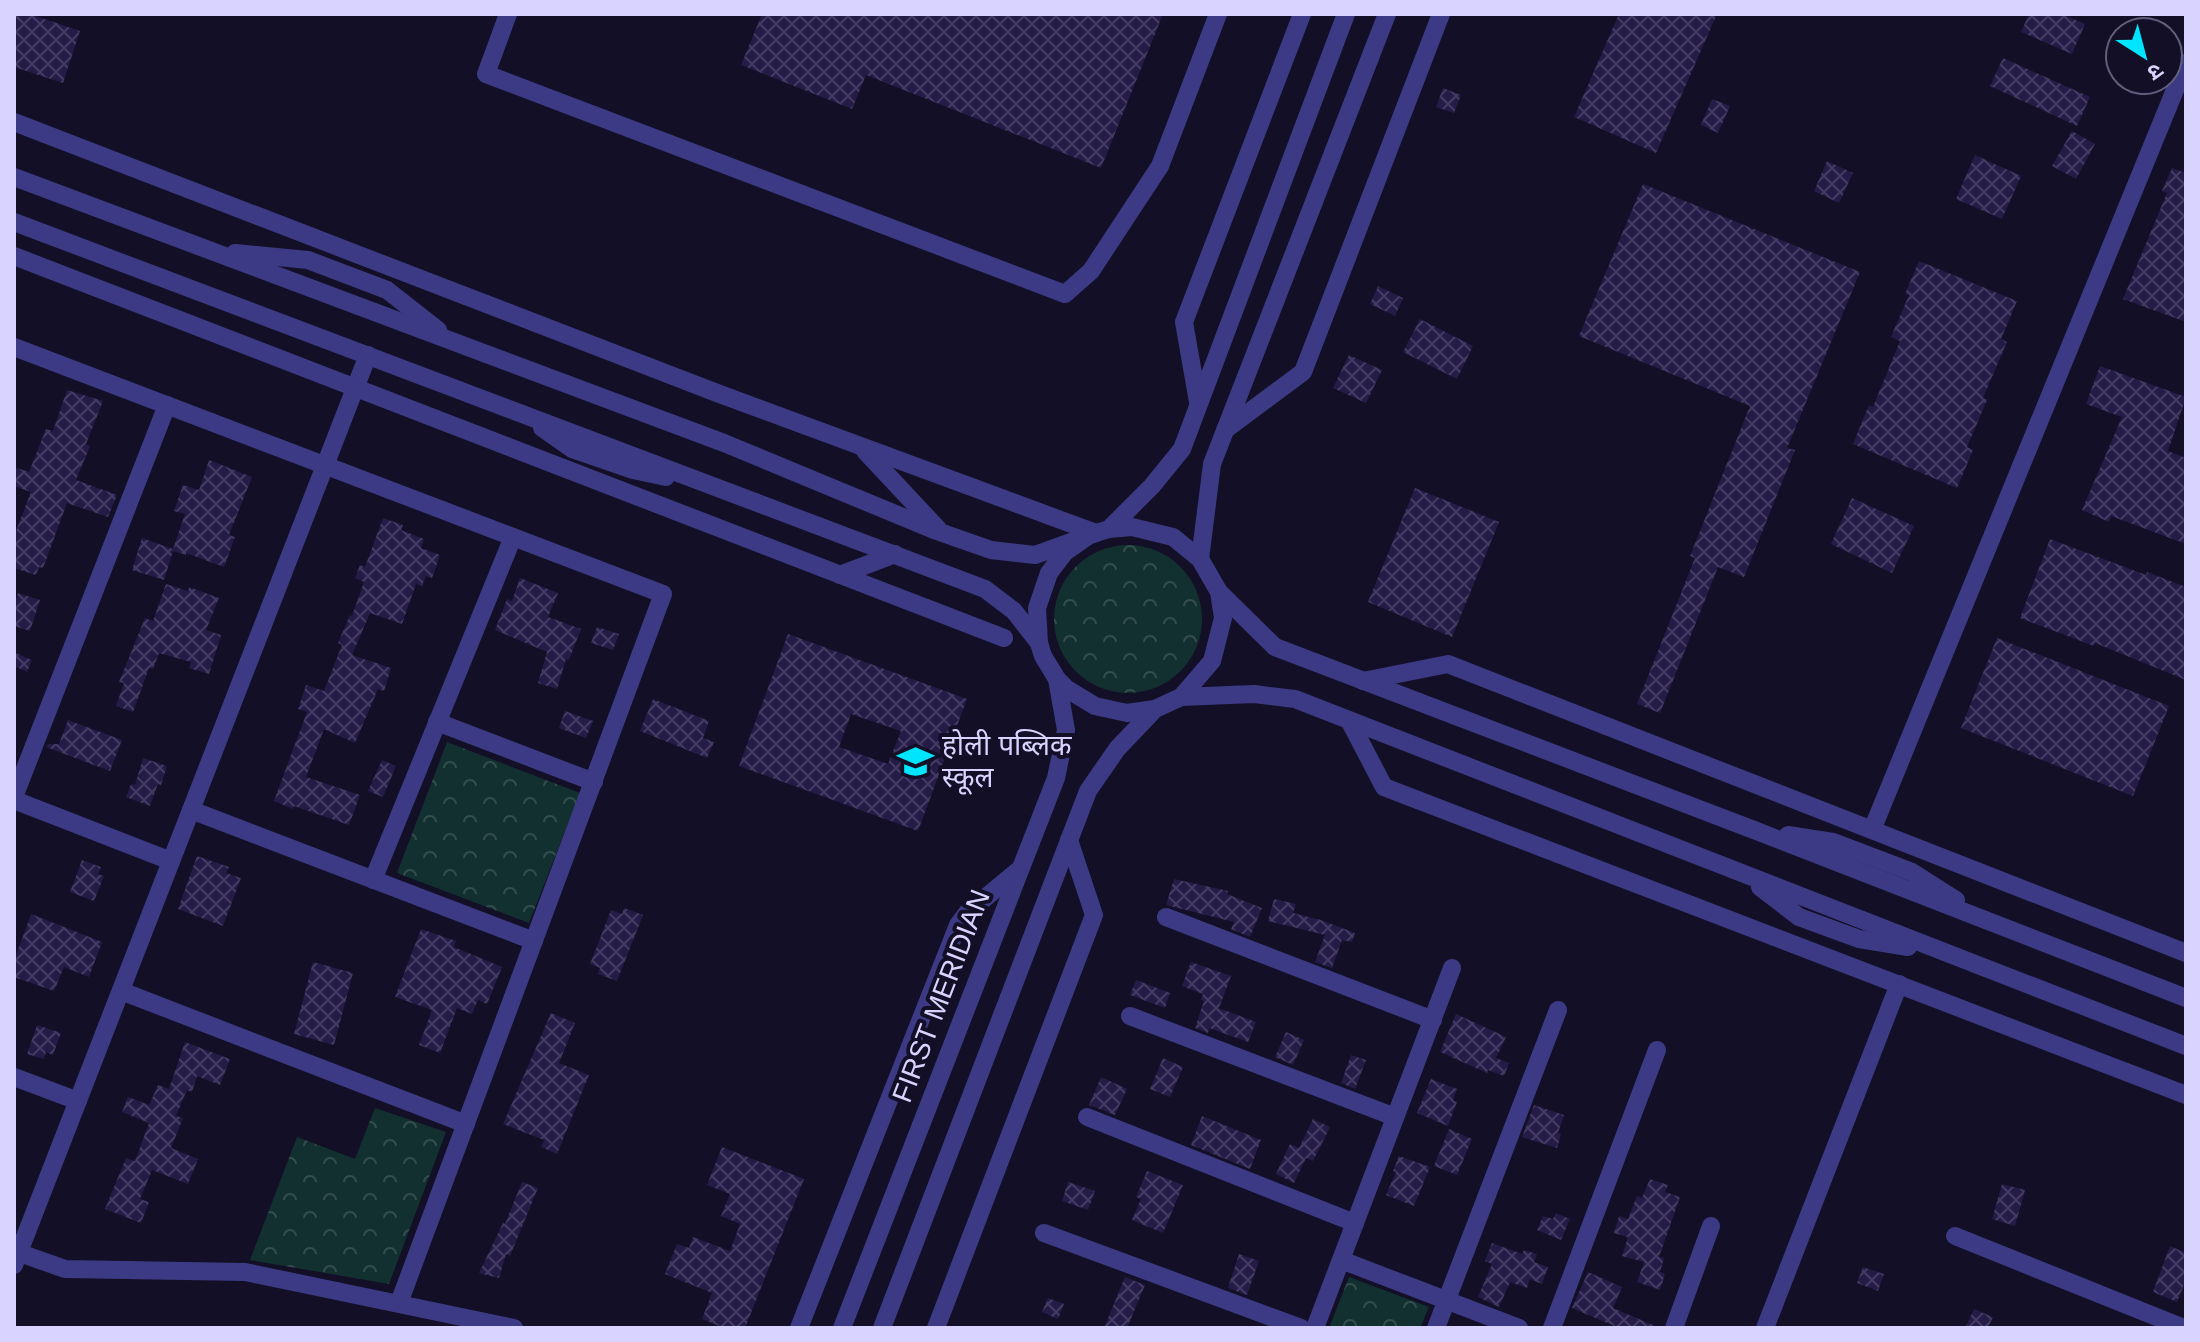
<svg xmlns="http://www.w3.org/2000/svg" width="2200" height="1342" font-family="Arial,'Noto Sans Devanagari',sans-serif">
  <defs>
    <pattern id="park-crowns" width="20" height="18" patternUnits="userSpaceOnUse" patternTransform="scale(2)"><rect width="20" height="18" fill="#12302f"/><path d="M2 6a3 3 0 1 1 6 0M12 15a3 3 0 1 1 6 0" fill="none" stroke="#344d4e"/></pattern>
    <pattern id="building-cross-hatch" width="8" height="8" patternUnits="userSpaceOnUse" patternTransform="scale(2)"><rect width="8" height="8" fill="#241b47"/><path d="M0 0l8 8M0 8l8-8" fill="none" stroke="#433b63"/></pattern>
  </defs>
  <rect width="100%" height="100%" fill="#130f26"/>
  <!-- park -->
  <g fill="url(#park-crowns)">
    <circle cx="1128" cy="619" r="74"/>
    <path d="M447,742L580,793L529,923L397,873Z"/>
    <path d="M375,1108L446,1132L389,1284L250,1260L297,1137L355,1159Z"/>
    <path d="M1349,1277L1429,1307L1420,1328H1329Z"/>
  </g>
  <!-- building -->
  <g fill="url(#building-cross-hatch)" fill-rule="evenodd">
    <path d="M14,14H30L80,31L63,83L14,67Z"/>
    <path d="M762,14H1163L1101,168L866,75L852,109L741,65Z"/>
    <path d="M1619,14H1717L1656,153L1574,117Z"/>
    <path d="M2029,14H2062L2085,24L2072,54L2021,32Z"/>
    <path d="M2003,58L2090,97L2077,126L1990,86Z"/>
    <path d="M1443,88L1461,95L1454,113L1436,107Z"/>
    <path d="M1712,99L1730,106L1718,133L1701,125Z"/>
    <path d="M2072,131L2095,144L2076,179L2052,166Z"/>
    <path d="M1975,155L2021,176L2002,219L1956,199Z"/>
    <path d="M1827,161L1853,173L1839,203L1814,191Z"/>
    <path d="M2172,168L2186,173V322L2123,299L2167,193L2162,191Z"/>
    <path d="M1643,184L1860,272L1787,448L1795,450L1744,577L1718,567L1660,713L1637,704L1695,558L1690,556L1750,406L1579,336Z"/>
    <path d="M1919,261L2017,301L2001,339L2007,342L1983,398L1987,400L1967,447L1973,450L1957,488L1853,444L1869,405L1873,407L1900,341L1891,337L1909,295L1905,294Z"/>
    <path d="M1378,286L1403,298L1395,316L1370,304Z"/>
    <path d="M1420,319L1473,346L1457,379L1403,352Z"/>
    <path d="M1349,355L1382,370L1366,403L1333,388Z"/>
    <path d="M2100,366L2186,397L2168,451L2186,458V544L2111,516L2109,522L2082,510L2122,417L2086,404Z"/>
    <path d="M67,390L103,401L86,444L90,446L76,480L117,495L108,517L67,503L43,568L39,567L36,575L14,568V536L31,492L14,486V467L29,472L46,429L53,431Z"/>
    <path d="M209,460L252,477L229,535L235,537L224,567L186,553V555L173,551L164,580L132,570L142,538L173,549L185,514L174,511L183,485L199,490Z"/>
    <path d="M1415,488L1499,522L1452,637L1368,602Z"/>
    <path d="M1852,498L1914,526L1892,573L1831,544Z"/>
    <path d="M383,518L403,525L401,530L424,539L421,548L440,555L432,578L426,576L422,586L416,584L402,624L370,613L352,655L391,668L384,691L378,689L355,743L324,729L306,777L360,795L349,825L294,806L293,809L274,801L307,712L298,709L306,685L324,691L342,645L338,643L350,615L352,616L364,582L355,578L360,565L365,567Z"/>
    <path d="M2050,539L2146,575L2147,572L2186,587V680L2095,643L2094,646L2020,618Z"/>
    <path d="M520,578L558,593L548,617L581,629L569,660L566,659L557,689L538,683L547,652L495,630L507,599L512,601Z"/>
    <path d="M166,584L188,591L189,587L219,598L206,630L221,635L209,674L189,668L191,662L159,653L153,669L149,668L133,712L116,706L124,683L119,682L145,618L153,621Z"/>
    <path d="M18,593L40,600L30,631L14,626V606Z"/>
    <path d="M597,627L619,634L613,650L591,643Z"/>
    <path d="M788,634L967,699L918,831L739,766ZM851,714L901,731L888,764L839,747Z"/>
    <path d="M1997,638L2169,706L2133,796L1961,728Z"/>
    <path d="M14,652L32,660L27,672L14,666Z"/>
    <path d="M653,699L709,721L703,738L714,742L707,758L640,731Z"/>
    <path d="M565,711L593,721L586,738L559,728Z"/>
    <path d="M68,720L122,740L110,771L46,747L48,744H59Z"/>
    <path d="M143,758L167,766L161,785L158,784L150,806L126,797L131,784L135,785Z"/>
    <path d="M382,760L396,766L383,797L368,791Z"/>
    <path d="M197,856L229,867L226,873L241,878L223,926L178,909Z"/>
    <path d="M82,860L101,867L98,874L104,876L94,901L70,892Z"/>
    <path d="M1174,879L1228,891L1227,894L1262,908L1250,937L1231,929L1234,922L1166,905Z"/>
    <path d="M1274,899L1296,904L1293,913L1321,920L1355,933L1352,942L1342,940L1332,968L1315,962L1325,935L1268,921Z"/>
    <path d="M624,908L643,915L617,981L598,974L600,968L590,964L611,910L622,914Z"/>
    <path d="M31,914L102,942L89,977L64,967L54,991L14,977V961Z"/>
    <path d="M421,929L456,941L454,947L502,967L487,1004L478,1000L472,1014L457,1008L440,1053L419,1045L432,1010L395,997Z"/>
    <path d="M313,962L353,973L334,1045L294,1034Z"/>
    <path d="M1191,962L1231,976L1219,1008L1256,1022L1248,1042L1209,1028L1208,1033L1195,1028L1204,1001L1201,1000L1203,994L1182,986Z"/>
    <path d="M1136,980L1170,993L1165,1008L1130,995Z"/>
    <path d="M551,1013L575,1023L559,1063L589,1075L557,1154L541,1147L544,1140L503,1124Z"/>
    <path d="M1456,1014L1506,1037L1496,1058L1509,1063L1504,1076L1488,1070L1487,1073L1440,1052Z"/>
    <path d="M37,1025L61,1033L53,1055L46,1052L44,1059L27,1054Z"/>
    <path d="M1286,1032L1304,1040L1293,1065L1275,1057Z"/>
    <path d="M185,1042L230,1059L220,1085L197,1076L192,1092L187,1090L176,1116L183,1118L171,1148L198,1159L188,1184L152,1170L140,1199L149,1202L141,1223L105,1209L126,1158L135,1161L149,1123L122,1112L128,1097L149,1105L158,1085L169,1089Z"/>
    <path d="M1351,1055L1366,1060L1355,1089L1341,1083Z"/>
    <path d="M1163,1058L1183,1067L1170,1097L1150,1089Z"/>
    <path d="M1101,1077L1127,1089L1115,1115L1089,1105Z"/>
    <path d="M1431,1079L1457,1089L1453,1100L1457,1102L1448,1126L1417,1113Z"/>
    <path d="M1534,1105L1564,1115L1558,1133L1561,1134L1557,1148L1522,1137Z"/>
    <path d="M1202,1116L1261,1140L1250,1169L1191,1145Z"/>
    <path d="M1313,1119L1330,1127L1313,1161L1306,1158L1294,1183L1276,1174L1290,1144L1299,1148Z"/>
    <path d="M1449,1129L1472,1139L1457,1175L1434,1166Z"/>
    <path d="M722,1147L804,1179L745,1328H724L702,1319L712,1293L665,1274L677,1244L689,1248L693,1237L730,1251L740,1224L721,1216L730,1194L707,1185Z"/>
    <path d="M1399,1156L1430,1167L1414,1206L1386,1195L1396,1172L1393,1171Z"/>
    <path d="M1147,1171L1183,1185L1163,1233L1132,1220L1141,1199L1136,1197Z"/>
    <path d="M1650,1179L1668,1185L1665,1192L1680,1197L1659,1257L1664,1258L1660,1272L1665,1274L1660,1290L1637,1282L1644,1262L1622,1256L1628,1237L1614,1233L1619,1216L1628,1219L1637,1196L1642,1198Z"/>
    <path d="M522,1182L538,1188L510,1256L506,1254L499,1278L479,1273L503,1223L505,1224Z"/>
    <path d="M1068,1182L1095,1191L1088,1210L1062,1201Z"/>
    <path d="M2002,1184L2025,1190L2015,1226L1992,1219Z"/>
    <path d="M1556,1213L1570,1219L1561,1240L1537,1230L1543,1216L1553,1219Z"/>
    <path d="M1492,1243L1522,1254L1524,1250L1537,1254L1534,1262L1548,1267L1542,1284L1530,1279L1527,1288L1510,1282L1499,1307L1478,1297L1492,1264L1485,1261Z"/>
    <path d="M2170,1246L2186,1253V1280L2177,1302L2153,1292Z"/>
    <path d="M1239,1254L1259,1261L1247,1295L1228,1288Z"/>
    <path d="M1863,1267L1884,1274L1878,1291L1857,1283Z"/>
    <path d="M1588,1272L1622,1287L1613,1308L1660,1328H1619L1572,1308Z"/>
    <path d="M1125,1277L1145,1285L1127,1328H1104Z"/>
    <path d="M1048,1298L1064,1304L1058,1319L1042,1312Z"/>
    <path d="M1974,1309L1993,1317L1988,1328H1965Z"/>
  </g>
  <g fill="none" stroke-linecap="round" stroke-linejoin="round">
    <!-- minor -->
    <g stroke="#3d3a85" stroke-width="18">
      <path d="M508,14L486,74L1065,294L1091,271L1160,166L1218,14"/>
      <path d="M14,122L717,393L1096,533"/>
      <path d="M14,177L724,443L934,530L991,550L1035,555L1096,533L1109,529L1132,527L1173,537L1200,559L1219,592L1223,618L1212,661L1181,697L1155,709L1127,713L1095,706L1067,689L1057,679L1043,656L1039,643L1037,608L1049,573L1065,552L1088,536"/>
      <path d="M14,222L985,589L1014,611L1039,643"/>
      <path d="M235,253L308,260L387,290L438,330"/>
      <path d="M14,256L1004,638"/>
      <path d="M14,347L663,594L399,1303"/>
      <path d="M1198,402L1184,322L1302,14"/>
      <path d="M542,428L572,449L633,470L666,477"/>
      <path d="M1225,430L1303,372L1441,14"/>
      <path d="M865,451L938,529"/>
      <path d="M1109,529L1152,486L1182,449L1346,14"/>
      <path d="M1200,559L1212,464L1387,14"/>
      <path d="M840,575L895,554"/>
      <path d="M1219,592L1275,647L1754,830L2186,998"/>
      <path d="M1363,681L1448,664L2186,953"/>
      <path d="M1181,697L1254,694L1295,699L2186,1046"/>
      <path d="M1349,720L1384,787L2186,1095"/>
      <path d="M437,722L594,782"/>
      <path d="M14,797L167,405"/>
      <path d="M14,800L171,861"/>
      <path d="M191,810L534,941"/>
      <path d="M1872,830L2186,63"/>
      <path d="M1788,835L1833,842L1912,872L1956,900"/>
      <path d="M373,880L513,537"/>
      <path d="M1760,887L1799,917L1859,939L1908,947"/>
      <path d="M1166,917L1433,1020"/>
      <path d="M121,991L466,1124"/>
      <path d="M1130,1016L1395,1117"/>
      <path d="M14,1077L78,1101"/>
      <path d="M1087,1117L1355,1223"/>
      <path d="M1044,1233L1301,1328"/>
      <path d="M1955,1236L2184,1328"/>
      <path d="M14,1251L65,1269L245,1272L514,1328"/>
      <path d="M1341,1260L1519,1328"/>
      <path d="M14,1265L368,355"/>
      <path d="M799,1328L958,925L967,913L1020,869"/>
      <path d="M842,1328L1056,778L1066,730L1057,679"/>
      <path d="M882,1328L1088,791L1117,749L1155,709"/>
      <path d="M936,1328L1094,915L1069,840"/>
      <path d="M1315,1328L1452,968"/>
      <path d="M1436,1328L1558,1010"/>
      <path d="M1552,1328L1657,1050"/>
      <path d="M1674,1328L1711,1226"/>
      <path d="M1765,1328L1899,984"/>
    </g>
  </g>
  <!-- icons -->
  <defs>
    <symbol id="school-bare" viewBox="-9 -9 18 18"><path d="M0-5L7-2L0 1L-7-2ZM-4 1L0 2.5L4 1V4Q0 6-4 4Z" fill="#00e5ff" stroke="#130f26" stroke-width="2.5" paint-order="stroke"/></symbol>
  </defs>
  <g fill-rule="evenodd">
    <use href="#school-bare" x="890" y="736" width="51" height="51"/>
  </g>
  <g text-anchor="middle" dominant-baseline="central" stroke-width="8" stroke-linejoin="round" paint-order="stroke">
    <!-- poi labels -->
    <g font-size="28" fill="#d9d4ff" stroke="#130f26" text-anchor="start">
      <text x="942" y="745">होली पब्लिक<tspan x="942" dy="32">स्कूल</tspan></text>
    </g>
    <!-- street labels -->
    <g font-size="28" fill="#d9d4ff" stroke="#130f26">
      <text transform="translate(941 996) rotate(-69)">FIRST MERIDIAN</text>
    </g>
  </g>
  <!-- border -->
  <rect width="2200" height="1342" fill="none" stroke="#d9d4ff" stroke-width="32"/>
  <!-- north arrow -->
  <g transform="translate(2144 56) rotate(144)"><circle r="38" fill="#130f26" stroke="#625e7d" stroke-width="2"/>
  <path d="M0-6L14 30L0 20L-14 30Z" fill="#00e5ff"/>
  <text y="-12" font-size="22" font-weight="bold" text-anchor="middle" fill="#d9d4ff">उ</text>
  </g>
</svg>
